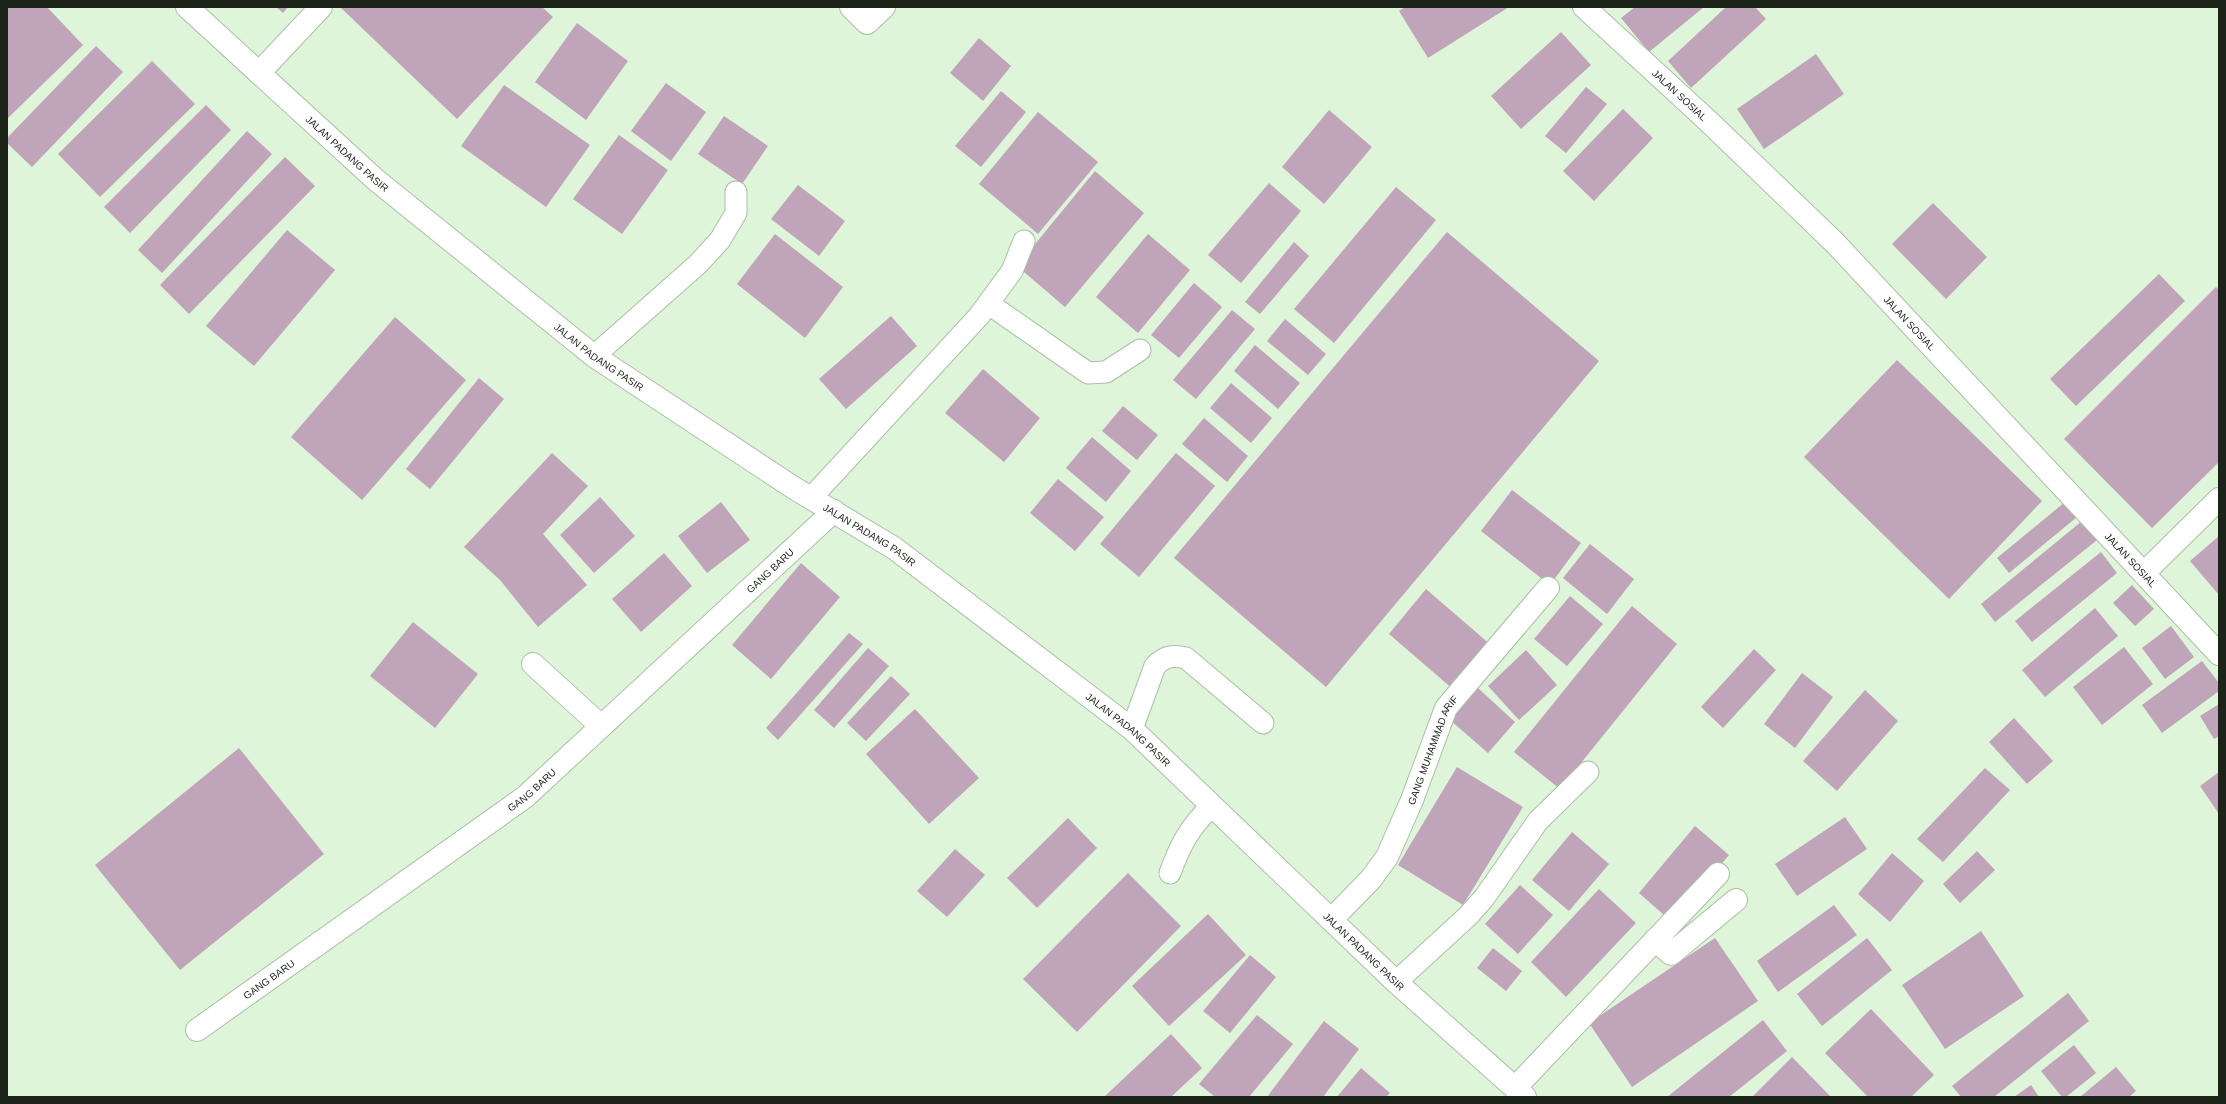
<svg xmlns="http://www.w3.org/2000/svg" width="2226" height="1104" font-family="Helvetica,sans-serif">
  <rect width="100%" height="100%" fill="#dff5da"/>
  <!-- building -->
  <g fill="#c0a4b9">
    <path d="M7,7H47L83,45L7,119Z"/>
    <path d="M276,7H288L283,13Z"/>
    <path d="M340,7H542L553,17L457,119Z"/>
    <path d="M1405,7H1509L1428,58L1399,11Z"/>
    <path d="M1635,7H1704L1649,52L1621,18Z"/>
    <path d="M1726,7H1755L1766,19L1691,88L1668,61Z"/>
    <path d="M577,23L628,61L586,120L535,82Z"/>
    <path d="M1561,32L1591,65L1521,129L1491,96Z"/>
    <path d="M979,38L1011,66L983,101L950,73Z"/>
    <path d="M96,46L123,72L32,167L7,143V138Z"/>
    <path d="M1816,54L1844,94L1764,149L1737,109Z"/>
    <path d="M152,61L195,104L100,197L58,154Z"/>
    <path d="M666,83L706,112L671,161L631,131Z"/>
    <path d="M504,85L590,145L546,207L461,146Z"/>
    <path d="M1586,87L1607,104L1566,153L1545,136Z"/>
    <path d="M1001,91L1026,112L981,167L955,146Z"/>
    <path d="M206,105L231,130L130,233L104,207Z"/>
    <path d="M1623,109L1653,138L1594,201L1563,171Z"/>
    <path d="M1329,110L1372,147L1324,204L1282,167Z"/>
    <path d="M1038,112L1098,162L1038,234L979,184Z"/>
    <path d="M724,116L768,146L742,184L698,154Z"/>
    <path d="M247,131L272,154L162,273L138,250Z"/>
    <path d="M619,135L668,170L622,234L573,199Z"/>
    <path d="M285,157L315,186L189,314L160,285Z"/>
    <path d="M1095,171L1144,213L1065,307L1017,266Z"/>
    <path d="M1269,183L1301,211L1241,283L1208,255Z"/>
    <path d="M798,185L845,221L819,256L771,219Z"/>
    <path d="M1396,187L1436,220L1334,343L1294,309Z"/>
    <path d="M1933,203L1987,257L1946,299L1892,244Z"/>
    <path d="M287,230L335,270L254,366L206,326Z"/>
    <path d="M1447,232L1599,361L1326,687L1174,558Z"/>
    <path d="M775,234L843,287L805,338L737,284Z"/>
    <path d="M1148,234L1190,270L1138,333L1096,297Z"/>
    <path d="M1294,242L1309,256L1260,314L1245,302Z"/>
    <path d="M2159,274L2185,301L2076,406L2050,379Z"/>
    <path d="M1194,283L1222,307L1179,358L1151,335Z"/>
    <path d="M2216,287L2219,290V462L2152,528L2064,439Z"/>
    <path d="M1232,310L1255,329L1196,399L1173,380Z"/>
    <path d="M891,316L917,346L846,409L819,379Z"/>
    <path d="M395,317L466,380L362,500L291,437Z"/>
    <path d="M1285,319L1326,354L1308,375L1267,341Z"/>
    <path d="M1255,345L1300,383L1278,409L1234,371Z"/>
    <path d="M1897,360L2042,501L1949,599L1804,457Z"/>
    <path d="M983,369L1040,418L1004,462L945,413Z"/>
    <path d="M479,378L504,399L430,489L406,469Z"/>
    <path d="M1231,383L1272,418L1251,443L1210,408Z"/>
    <path d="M1123,406L1158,435L1137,460L1102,431Z"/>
    <path d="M1204,418L1248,456L1227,482L1182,444Z"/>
    <path d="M1092,437L1131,471L1106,502L1066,468Z"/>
    <path d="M552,453L588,486L543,534L587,585L538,627L500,580L464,547Z"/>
    <path d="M1176,453L1215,486L1139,577L1100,544Z"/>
    <path d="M1058,479L1104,517L1075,551L1030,513Z"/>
    <path d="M1512,490L1581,543L1550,585L1481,531Z"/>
    <path d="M600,497L635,536L594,573L560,535Z"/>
    <path d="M721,502L750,540L707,573L678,536Z"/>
    <path d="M2065,502L2077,517L2009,573L1997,558Z"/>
    <path d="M2082,521L2097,540L1995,622L1981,604Z"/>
    <path d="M2219,536V595L2190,561Z"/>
    <path d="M1590,544L1634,579L1607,614L1563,578Z"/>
    <path d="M2101,552L2117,573L2032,642L2015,621Z"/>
    <path d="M664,553L692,586L641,632L612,599Z"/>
    <path d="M801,563L840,597L771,679L732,645Z"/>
    <path d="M2132,585L2154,609L2135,626L2113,603Z"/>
    <path d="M1426,589L1492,646L1454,690L1389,634Z"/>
    <path d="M1570,596L1603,624L1567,666L1534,639Z"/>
    <path d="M1632,606L1677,644L1560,789L1514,752Z"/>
    <path d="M2095,608L2118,636L2045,697L2022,670Z"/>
    <path d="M413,622L478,674L435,728L370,676Z"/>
    <path d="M2171,626L2194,657L2165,679L2142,648Z"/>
    <path d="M849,633L863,644L778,740L766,728Z"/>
    <path d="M2124,647L2153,684L2102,725L2073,687Z"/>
    <path d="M868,648L889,666L834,728L814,710Z"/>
    <path d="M1754,649L1776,670L1723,728L1701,707Z"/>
    <path d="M1526,650L1557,685L1519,720L1488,686Z"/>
    <path d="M2202,661L2219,683V691L2162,733L2142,705Z"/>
    <path d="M1802,673L1833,697L1795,748L1764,724Z"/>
    <path d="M891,676L910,694L866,741L847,723Z"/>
    <path d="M1478,688L1515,722L1488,753L1450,720Z"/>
    <path d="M1865,690L1898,721L1837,791L1803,761Z"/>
    <path d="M2219,704V736L2214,739L2200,716Z"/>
    <path d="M915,709L979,778L929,824L866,754Z"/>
    <path d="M2014,718L2053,761L2027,784L1989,742Z"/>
    <path d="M239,748L324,854L180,970L95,865Z"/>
    <path d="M1457,767L1523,807L1463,905L1398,865Z"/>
    <path d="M1985,768L2010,790L1943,862L1917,839Z"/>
    <path d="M2219,772V814L2200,786Z"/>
    <path d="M1845,817L1867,849L1797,896L1775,864Z"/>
    <path d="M1068,818L1097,848L1037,908L1007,878Z"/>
    <path d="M1695,826L1729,855L1672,922L1639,893Z"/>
    <path d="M1572,832L1609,864L1569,911L1532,880Z"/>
    <path d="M955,849L985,875L947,917L917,891Z"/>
    <path d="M1977,851L1995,870L1960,903L1943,884Z"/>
    <path d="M1892,853L1924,881L1890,922L1858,894Z"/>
    <path d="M1128,873L1181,926L1077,1032L1023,979Z"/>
    <path d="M1520,885L1553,915L1518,954L1485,924Z"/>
    <path d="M1599,889L1636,923L1566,997L1531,962Z"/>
    <path d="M1834,905L1857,935L1778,992L1757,961Z"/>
    <path d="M1208,914L1246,955L1169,1026L1132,986Z"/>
    <path d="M1981,931L2024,996L1945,1049L1902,985Z"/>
    <path d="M1715,938L1758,1001L1632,1087L1589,1023Z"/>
    <path d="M1867,938L1892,970L1822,1026L1797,994Z"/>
    <path d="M1493,948L1522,971L1506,991L1477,968Z"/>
    <path d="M1250,955L1276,977L1230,1033L1203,1011Z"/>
    <path d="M2068,993L2089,1021L1994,1097H1961L1952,1086Z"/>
    <path d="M1871,1009L1934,1075L1911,1097H1868L1825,1053Z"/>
    <path d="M1257,1015L1293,1044L1249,1097H1215L1199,1084Z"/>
    <path d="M1763,1020L1787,1051L1729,1097H1667Z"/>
    <path d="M1324,1021L1359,1049L1323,1097H1267Z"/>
    <path d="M1171,1034L1202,1068L1171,1097H1104Z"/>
    <path d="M2074,1045L2096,1073L2066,1097H2062L2041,1071Z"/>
    <path d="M1792,1057L1831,1097H1752Z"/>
    <path d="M2116,1067L2136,1091L2129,1097H2080Z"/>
    <path d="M1361,1068L1390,1093L1386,1097H1337Z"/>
    <path d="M2031,1085L2039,1097H2014Z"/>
  </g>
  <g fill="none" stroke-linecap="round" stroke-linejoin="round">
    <defs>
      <g id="service">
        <path d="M989,304L1088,373L1106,372L1140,350"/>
        <path d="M594,356L698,264L720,240L736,213V192"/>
        <path d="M811,498L979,316L1012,271L1024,241"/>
        <path d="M1132,729L1155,666C1165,656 1172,655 1186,658L1263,723"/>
        <path d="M1170,873C1181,843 1189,829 1211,806"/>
        <path d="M1396,982L1468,916L1484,898L1538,821L1588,772"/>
      </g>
      <g id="minor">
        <path d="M851,7L867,23L884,7"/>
        <path id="s1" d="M1584,7L1706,119L1835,243L2219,654"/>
        <path d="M259,73L321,7"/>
        <path d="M2144,573L2219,499"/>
        <path d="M533,664L601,726"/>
        <path id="s2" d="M1331,920L1371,879L1387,857L1412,800L1446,708L1548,588"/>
        <path d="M1655,940L1671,954L1736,900"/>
        <path id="s3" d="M197,1030L525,797L834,511"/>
        <path d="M1515,1088L1718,874"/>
      </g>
      <g id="trunk">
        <path id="s4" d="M187,7L376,180L594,356L794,488L894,548L1132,729L1396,982L1525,1097"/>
      </g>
    </defs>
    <!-- service casing -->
    <use href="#service" stroke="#aabfa5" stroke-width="23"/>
    <!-- minor casing -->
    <use href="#minor" stroke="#aabfa5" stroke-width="24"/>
    <!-- trunk casing -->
    <use href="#trunk" stroke="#aabfa5" stroke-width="24"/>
    <!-- service -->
    <use href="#service" stroke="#fff" stroke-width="21"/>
    <!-- minor -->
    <use href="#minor" stroke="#fff" stroke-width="22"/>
    <!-- trunk -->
    <use href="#trunk" stroke="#fff" stroke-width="22"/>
  </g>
  <g text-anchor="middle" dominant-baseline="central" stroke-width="3" stroke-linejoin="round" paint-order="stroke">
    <!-- street labels -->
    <g font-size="10" fill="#1c241a" stroke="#f5fef3">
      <text stroke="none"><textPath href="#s1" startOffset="130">JALAN SOSIAL</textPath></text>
      <text stroke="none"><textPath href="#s4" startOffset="217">JALAN PADANG PASIR</textPath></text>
      <text stroke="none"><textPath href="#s1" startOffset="454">JALAN SOSIAL</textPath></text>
      <text stroke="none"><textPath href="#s4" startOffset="541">JALAN PADANG PASIR</textPath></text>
      <text stroke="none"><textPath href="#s4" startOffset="865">JALAN PADANG PASIR</textPath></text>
      <text stroke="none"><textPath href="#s1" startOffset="778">JALAN SOSIAL</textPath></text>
      <text stroke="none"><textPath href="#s3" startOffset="736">GANG BARU</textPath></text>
      <text stroke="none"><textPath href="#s4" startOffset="1189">JALAN PADANG PASIR</textPath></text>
      <text stroke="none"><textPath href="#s2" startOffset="201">GANG MUHAMMAD ARIF</textPath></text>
      <text stroke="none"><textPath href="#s3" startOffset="412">GANG BARU</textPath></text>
      <text stroke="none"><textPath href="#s4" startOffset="1513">JALAN PADANG PASIR</textPath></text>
      <text stroke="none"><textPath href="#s3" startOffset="88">GANG BARU</textPath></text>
    </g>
  </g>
  <!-- border -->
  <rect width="2226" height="1104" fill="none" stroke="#1c241a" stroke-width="16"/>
</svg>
